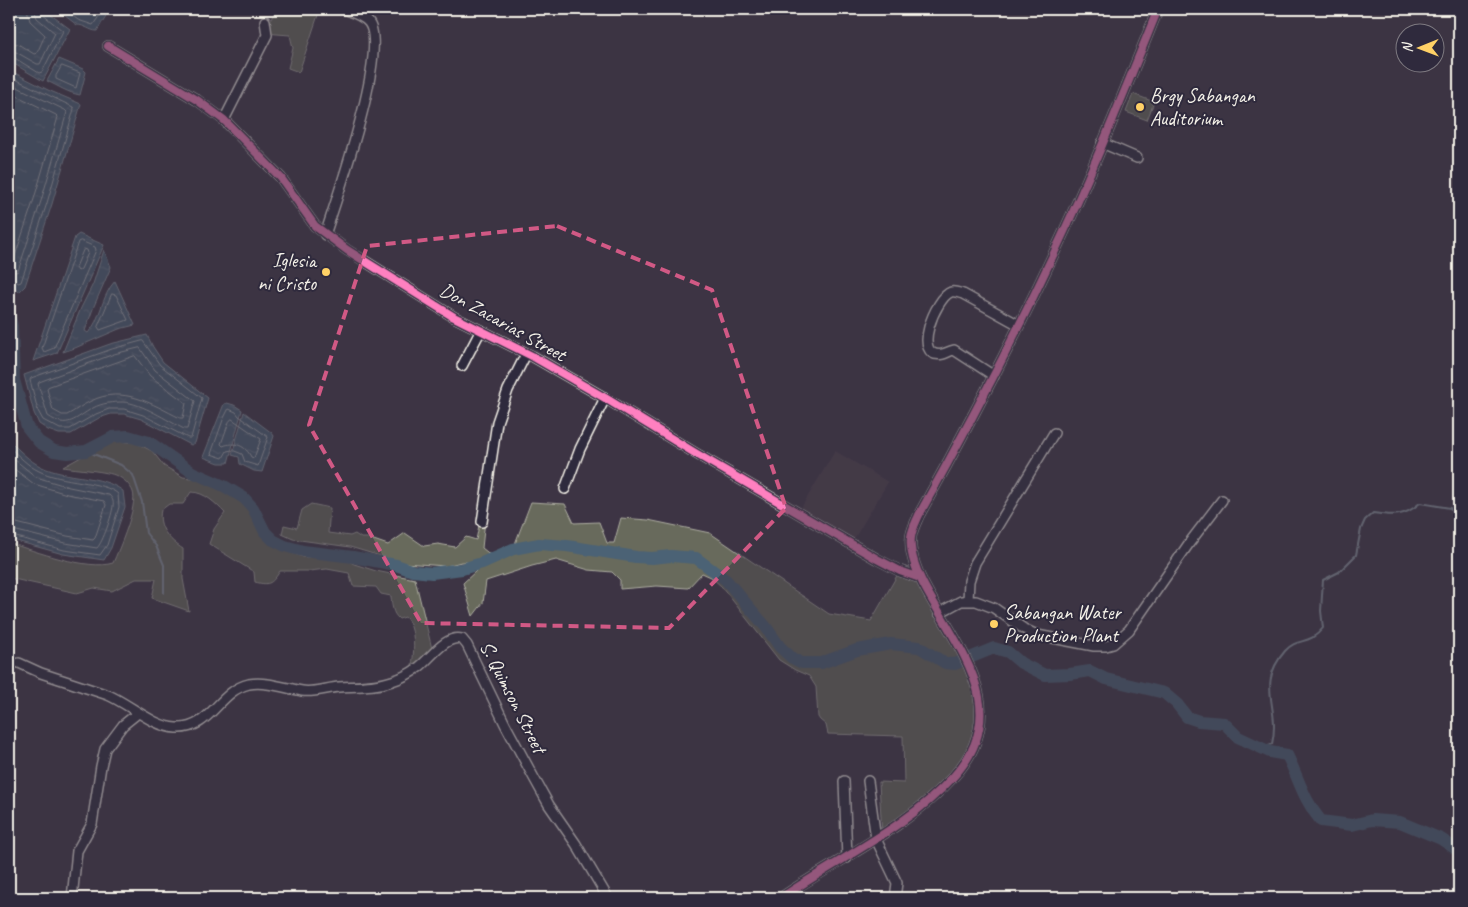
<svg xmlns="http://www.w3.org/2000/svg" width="1468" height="907" font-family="Caveat,sans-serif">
  <defs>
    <pattern id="water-ripples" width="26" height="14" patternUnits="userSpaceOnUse" patternTransform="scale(1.25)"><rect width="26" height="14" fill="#4b6275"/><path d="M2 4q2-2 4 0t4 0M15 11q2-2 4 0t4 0" fill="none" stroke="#667989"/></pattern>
  </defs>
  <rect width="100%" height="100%" fill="#3d3444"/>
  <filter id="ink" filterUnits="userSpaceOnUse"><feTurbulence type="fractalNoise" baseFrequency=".02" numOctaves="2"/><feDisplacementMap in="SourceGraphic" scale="10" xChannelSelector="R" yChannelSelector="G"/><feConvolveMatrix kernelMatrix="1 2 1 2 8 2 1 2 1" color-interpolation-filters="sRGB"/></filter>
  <g filter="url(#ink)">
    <!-- built -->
    <path fill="#4d414c" d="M835,451L888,482L854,539L801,508Z"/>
    <!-- grass -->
    <g fill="#686a5b" stroke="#aeaea2">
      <path d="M276,9H320L299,72L288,68L293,48L290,35L264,33Z"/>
      <path d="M1133,94L1154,102L1147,120L1126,112Z"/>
      <path d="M118,441L136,443L152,451L164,466L183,477L198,479L214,487L244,497L250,506L256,525L262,533L272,544L286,551L303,557H341L354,564L376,571L415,579L434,657L411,671C414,656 417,628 405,617L399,619C392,613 392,605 391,596L381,594L376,587L353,586L349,573L327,569L309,571H280C272,583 270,586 255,582L254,572L209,544L214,529L225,513C216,504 205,492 191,492L183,504H169L161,510C157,527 169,540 183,549V579L189,611L152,598L156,579H136L112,591L94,588L77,593L9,578V543C35,551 88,571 113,563C119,549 138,506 133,492C131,486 123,478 117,476C108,471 75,469 63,467L101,446Z"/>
      <path d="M531,502L565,504L574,523L599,522L607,543H614L621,518L648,520L710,533L829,614L871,621L899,572L924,582L964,652L982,725L948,782L882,834L879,782L904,783L903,736L828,734L826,725L820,720L818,717L816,687L809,676L795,670L779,660L722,587L711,577L702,573L688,588L657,586L620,589V580L612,572L589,570L556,560L532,566L486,581L483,603L473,616L463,583L491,557L478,562H461L446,566L404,563L350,547L293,539L282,534L284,525L297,528L302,510L311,504L330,508L328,533L350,536L355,534L361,538H368L388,545L405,533L424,546L438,544L455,547L466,537L476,540L482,511H486L482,548L492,556L513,549Z"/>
    </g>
    <!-- water -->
    <g fill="url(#water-ripples)" stroke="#8f9ba3">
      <path d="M9,9H43L70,29L43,81L9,61Z"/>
      <path d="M56,9H110L97,31C90,31 85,25 77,25Z"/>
      <path d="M59,59L83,69L86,72L80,95C68,93 58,86 47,81Z"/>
      <path d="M9,70L48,90L81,104L52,204L25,286L19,292L9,281Z"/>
      <path d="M79,234L104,245L57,353L33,361L75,237Z"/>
      <path d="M104,250L111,267L94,306L85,331L88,333C101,320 101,296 115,281L135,325L119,329L75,348L63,352L81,308L93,284Z"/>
      <path d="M147,335L153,347L163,362L208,398L195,443L191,445L141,419L124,414H111L99,418L71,434H59L48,430L39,424L34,413L24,375L110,344Z"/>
      <path d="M227,403L234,405L242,410L228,463H219L203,457L224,404Z"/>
      <path d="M244,412L272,433L274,436L262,472L254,471L240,464L239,457L232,455Z"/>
      <path d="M9,440C18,449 29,461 42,467C67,479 101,474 123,491L125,507L111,548L104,560L63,554L9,539Z"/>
    </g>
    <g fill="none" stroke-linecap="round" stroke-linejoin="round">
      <!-- shore -->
      <g stroke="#b0b8ba" stroke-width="1">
        <path d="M64,9L78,20L93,25L104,9"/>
        <path d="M9,43L18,44L34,54L37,53L45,35L30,21L27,9"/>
        <path d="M9,50L16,52L37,64H40L55,33L37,18L34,9"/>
        <path d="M9,57H13L39,73L42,72L63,31L42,14L41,9"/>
        <path d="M62,66L80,73L76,88L56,79V76Z"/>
        <path d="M9,76L73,107L74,109L47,203L21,282L18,283L13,278H9"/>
        <path d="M9,83L65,110L67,112L41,201L18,271L16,272L9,271"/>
        <path d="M9,92L56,115L58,117L34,199L13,262L9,264"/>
        <path d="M81,241L95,247L96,250L54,348L44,352L42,348L78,242Z"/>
        <path d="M84,249L87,250L88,253L81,269L78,271L76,268Z"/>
        <path d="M112,294L116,295L128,320L100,330L98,327Z"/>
        <path d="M143,341L160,365L202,398L191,438H188L143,415L124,409H109L96,414L70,429H60L43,420L38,411L30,380L31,378L112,349Z"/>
        <path d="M140,348L155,370L195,401L187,429H184C168,421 142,403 123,402C113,402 102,403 93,408C75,418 68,430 48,416L38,384L39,382L114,354Z"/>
        <path d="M135,356L150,376L186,403L183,418H180C152,404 123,385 91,401C82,405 75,411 67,415H62L53,410L47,389L48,387Z"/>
        <path d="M229,409L236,412L239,416L268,437L258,466L245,462L242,454L232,450L227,451L223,458L211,454L223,420Z"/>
        <path d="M232,419L261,439L254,458L251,457C246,446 235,441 223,446L221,444L229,422Z"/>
        <path d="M9,447C18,455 28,466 39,471C60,482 104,481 118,494L119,507L107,545L100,555L64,550L9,535"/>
        <path d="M9,455L36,477L69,487L109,495C112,498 114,501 113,506C112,515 103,542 97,548L65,543L9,529"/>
        <path d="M9,465L34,484L67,494L104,501L106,505L95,538L93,540L67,536L9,521"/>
      </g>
      <!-- stream -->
      <g stroke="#8f9ba3" stroke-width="2">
        <path d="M86,451L121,465L133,475L142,502L146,533L156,546L164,565V593"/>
        <path d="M1260,747L1272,744C1281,706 1255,686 1285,651C1297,637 1309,646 1323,628L1321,611L1323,580L1339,572L1356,555L1361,529L1365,520L1373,513C1394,516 1404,517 1420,503L1450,508L1459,516"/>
      </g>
      <!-- river -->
      <path stroke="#4b6275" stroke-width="12" d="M9,313L12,326L14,380L27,427L39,442L54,451L67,453L86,451L113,437L128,436L149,442L192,472L224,486L244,498L253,508L265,532L273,540L285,546L303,551L353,557L396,565L413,571L432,573L462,569L482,563L513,549L539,544L567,546L636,557L652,558L671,556L696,558L726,580L766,627L780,647L792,658L802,663H821L857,650L891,644L919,647L945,663L955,664L994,648L1008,652L1021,663L1045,675L1070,674L1090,671L1106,679L1164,693L1177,704L1187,717L1199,721L1224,723L1238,737L1270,752L1287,755C1299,779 1303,799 1321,821L1352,825L1372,820L1400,822L1441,839L1459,851"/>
      <defs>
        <g id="minor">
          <path d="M108,46L197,100L224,120L281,178L315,226L347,250L454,317L532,356L605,398L695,453L877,559L900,571L920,578"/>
          <path d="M224,120L267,35L265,21"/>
          <path d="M1102,143L1137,158"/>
          <path d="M325,235C336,200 389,51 369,23C364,16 351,12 343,9"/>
          <path d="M462,366L481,330"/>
          <path d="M994,376L954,350C950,351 946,353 943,354C910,360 936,297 951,292C955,291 959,293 963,294L1019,325"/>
          <path d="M565,489L580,449L605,398"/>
          <path d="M482,522L497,422L508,390L526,354"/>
          <path d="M968,600L969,581L975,563L1054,433"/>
          <path d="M939,613L961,601H976L994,608L1024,629L1037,635L1094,646H1106L1113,644L1129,630L1190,542L1222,500"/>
          <path d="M19,663L41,673L108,695C129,704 154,727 176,728C211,730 218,691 249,684C266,681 284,688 302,691C314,693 327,688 339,687C357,686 375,687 392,681C402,678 411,673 419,667C431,658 445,635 462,639L467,645L505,724L534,778L549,805L576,844L608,898"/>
          <path d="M844,781L847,858"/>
          <path d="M868,781L876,839L897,883L895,898"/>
          <path d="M72,898L77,851L92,824L101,766L105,749L123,725L138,713"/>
          <path d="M781,898C839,858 906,829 954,776C1013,711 960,651 927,591C918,575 909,555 911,537C912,529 916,522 919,515C976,413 1030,308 1078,201C1106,138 1132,73 1158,9"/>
        </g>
      </defs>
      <!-- minor casing -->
      <use href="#minor" stroke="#f4f1e8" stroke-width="12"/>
      <!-- minor -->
      <use href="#minor" stroke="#2f2a3d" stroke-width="9"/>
      <defs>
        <g id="cycleway">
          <path d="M108,46L197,100L224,120L281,178L315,226L347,250L454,317L532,356L605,398L695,453L877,559L900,571L920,578"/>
          <path d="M781,898C839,858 906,829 954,776C1013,711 960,651 927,591C918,575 909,555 911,537C912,529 916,522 919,515C976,413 1030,308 1078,201C1106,138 1132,73 1158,9"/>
        </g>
      </defs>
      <!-- cycleway casing -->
      <use href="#cycleway" stroke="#2f2a3d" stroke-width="11"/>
      <!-- cycleway -->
      <use href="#cycleway" stroke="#ff80c0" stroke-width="8"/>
    </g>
  </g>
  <!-- marked area -->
  <path d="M0 0H1468V907H0ZM557,226L712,290L786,508L669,628L421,623L309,425L367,246Z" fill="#3d3444" fill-opacity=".55" fill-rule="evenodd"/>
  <path fill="none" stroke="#d15985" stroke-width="4" stroke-dasharray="10 6" stroke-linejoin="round" d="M557,226L712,290L786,508L669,628L421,623L309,425L367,246Z"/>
  <!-- markers -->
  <g fill="#ffd166" stroke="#2f2a3d" stroke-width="2">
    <circle cx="1140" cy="107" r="5"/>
    <circle cx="326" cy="272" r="5"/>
    <circle cx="994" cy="624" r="5"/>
  </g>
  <g text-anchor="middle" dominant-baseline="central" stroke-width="4" stroke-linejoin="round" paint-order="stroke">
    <!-- poi labels -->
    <g font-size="20" fill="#f4f1e8" stroke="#2f2a3d" text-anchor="start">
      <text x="1150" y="95">Brgy Sabangan<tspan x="1150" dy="23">Auditorium</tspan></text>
      <text x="316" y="260" text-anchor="end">Iglesia<tspan x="316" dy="23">ni Cristo</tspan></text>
      <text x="1004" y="612">Sabangan Water<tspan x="1004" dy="23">Production Plant</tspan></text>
    </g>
    <!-- street labels -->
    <g font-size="20" fill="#f4f1e8" stroke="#2f2a3d">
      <text transform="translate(503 322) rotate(29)">Don Zacarias Street</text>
      <text transform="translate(513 697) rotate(63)">S. Quimson Street</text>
    </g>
  </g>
  <!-- margin -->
  <rect width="1468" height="907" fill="none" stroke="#2f2a3d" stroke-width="30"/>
  <rect x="15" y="15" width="1438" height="877" fill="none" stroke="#f4f1e8" stroke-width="2" filter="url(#ink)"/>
  <!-- north arrow -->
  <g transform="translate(1420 48) rotate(269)"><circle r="24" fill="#2f2a3d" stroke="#7e7a81"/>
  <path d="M0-4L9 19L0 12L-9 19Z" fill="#ffd166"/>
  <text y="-8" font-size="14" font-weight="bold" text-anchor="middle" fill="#f4f1e8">N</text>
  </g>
</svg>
